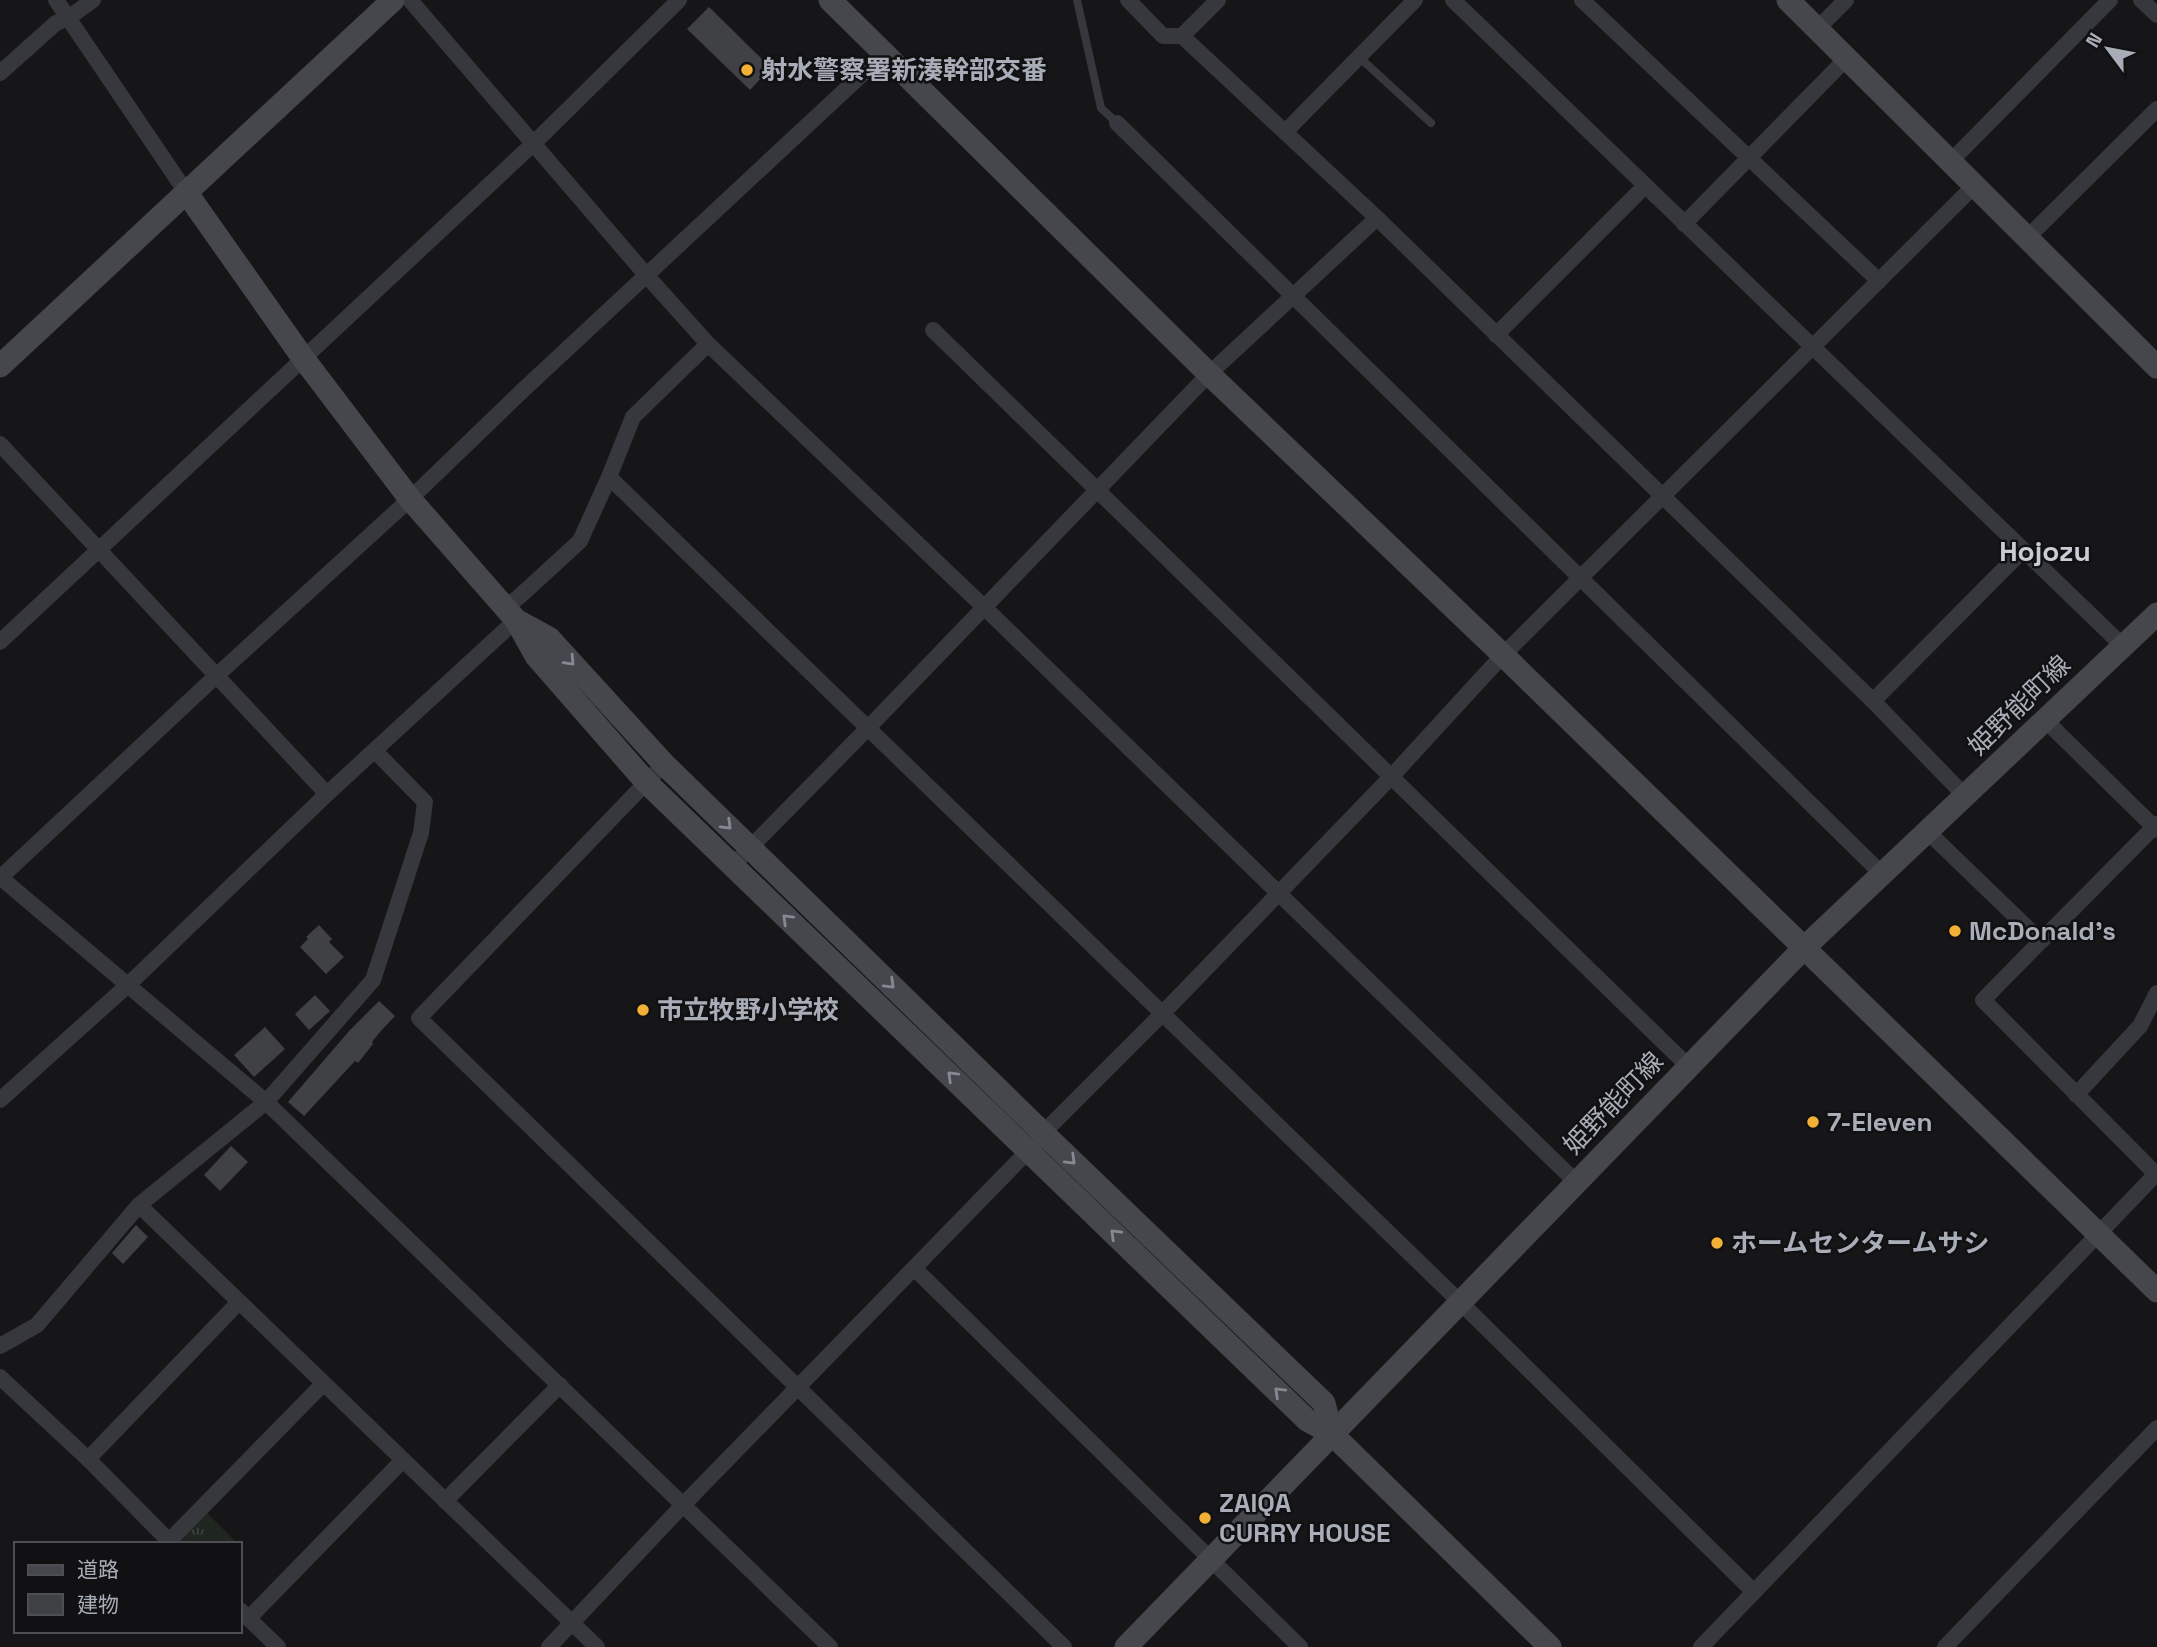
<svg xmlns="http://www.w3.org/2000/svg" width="2157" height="1647" font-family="'Space Grotesk','Noto Sans JP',sans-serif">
  <defs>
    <pattern id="park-tufts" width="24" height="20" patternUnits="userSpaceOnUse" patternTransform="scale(1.75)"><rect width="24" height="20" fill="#1e261f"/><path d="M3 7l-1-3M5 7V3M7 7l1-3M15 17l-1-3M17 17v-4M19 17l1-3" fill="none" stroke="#3c433d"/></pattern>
  </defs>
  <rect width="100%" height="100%" fill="#161618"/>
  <!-- park -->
  <path fill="url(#park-tufts)" d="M204,1510L238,1544H184L178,1538Z"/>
  <!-- building -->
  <g fill="#404145">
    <path d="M709,7L771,68L750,90L687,29Z"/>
    <path d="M319,925L332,939L329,942L344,957L326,974L300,947L308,939L306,937Z"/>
    <path d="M315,995L330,1011L309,1030L295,1014Z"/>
    <path d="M379,1001L395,1016L380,1032L372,1042L373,1044L358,1063L355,1061L304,1116L288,1102L350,1030Z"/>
    <path d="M265,1027L285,1049L254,1077L234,1055Z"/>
    <path d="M231,1146L248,1162L220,1191L204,1175Z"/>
    <path d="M136,1225L148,1237L123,1264L112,1253Z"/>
  </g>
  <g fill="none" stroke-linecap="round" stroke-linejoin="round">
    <!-- lane -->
    <g stroke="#37383d" stroke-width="8">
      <path d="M1077,0L1101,108L1117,123"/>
      <path d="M1359,57L1431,123"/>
    </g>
    <!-- street -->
    <g stroke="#37383d" stroke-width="16">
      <path d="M56,0L186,192"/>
      <path d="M410,0L647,276L708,344L985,608L1576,1182"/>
      <path d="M1128,0L1163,36H1182L1377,218L1873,701L1965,796"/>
      <path d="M1453,0L2123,646"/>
      <path d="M1582,0L1879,281"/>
      <path d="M2141,0L2157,15"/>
      <path d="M1817,29L1846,0"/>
      <path d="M1182,36L1218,0"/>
      <path d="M0,73L56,23L68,18L93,0"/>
      <path d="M1117,123L1882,874"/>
      <path d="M1285,132L1415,0"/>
      <path d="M1950,162L2110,0"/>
      <path d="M1684,224L1847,58"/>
      <path d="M2027,238L2157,109"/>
      <path d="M933,330L1688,1066"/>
      <path d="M1496,335L1645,186"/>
      <path d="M0,444L327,794"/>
      <path d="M609,477L1460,1302L1754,1592"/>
      <path d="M505,608L520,596L580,541L609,477L633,417L708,344"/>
      <path d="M0,642L534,143L679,0"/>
      <path d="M1873,701L2022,551"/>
      <path d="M2045,720L2157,830"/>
      <path d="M664,764L419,1018L1064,1647"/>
      <path d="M1928,832L2041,941L1983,1000L2157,1175"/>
      <path d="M732,866L867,729L1209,374L1377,218"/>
      <path d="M0,877L266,1102L830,1647"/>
      <path d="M0,878L216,676L410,499L522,391L885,53"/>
      <path d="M2041,941L2157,824"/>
      <path d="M2076,1095L2140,1026L2157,993"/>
      <path d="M0,1100L129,984L327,794L516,620"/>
      <path d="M139,1205L597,1647"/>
      <path d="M915,1269L1300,1647"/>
      <path d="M0,1346L37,1325L139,1205L266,1102L373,980L421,833L425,802L375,751"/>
      <path d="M0,1377L88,1459L172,1544"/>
      <path d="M88,1459L239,1302"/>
      <path d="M445,1501L560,1385"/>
      <path d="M169,1541L323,1384"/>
      <path d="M240,1610L278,1647"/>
      <path d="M249,1618L403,1460"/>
      <path d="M549,1647L684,1504L1029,1150L1051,1125L1162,1014L1391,777L1503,655L1974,186"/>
      <path d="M1701,1647L2157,1173"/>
      <path d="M1945,1647L2157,1428"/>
    </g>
    <!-- secondary -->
    <g stroke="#45474d" stroke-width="23">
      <path d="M830,0L1209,374L1503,655L2157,1291"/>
      <path d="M1788,0L2157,367"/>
      <path d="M186,192L303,358L410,499L516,620L536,656L646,782L1307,1420L1332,1434L1550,1647"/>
      <path d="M0,366L393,0"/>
      <path d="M516,620L549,638L664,764L1043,1133L1324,1403L1332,1434"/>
      <path d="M1126,1647L1805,947L2157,614"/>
    </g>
  </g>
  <!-- one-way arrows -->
  <defs><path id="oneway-chevron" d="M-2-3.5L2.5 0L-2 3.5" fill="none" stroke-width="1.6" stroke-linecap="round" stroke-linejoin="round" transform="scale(1.75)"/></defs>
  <g stroke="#858993">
    <use href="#oneway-chevron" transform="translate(570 661) rotate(47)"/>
    <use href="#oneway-chevron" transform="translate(727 825) rotate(44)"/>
    <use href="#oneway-chevron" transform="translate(787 919) rotate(-136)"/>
    <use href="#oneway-chevron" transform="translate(890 984) rotate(44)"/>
    <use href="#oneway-chevron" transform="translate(952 1076) rotate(-136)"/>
    <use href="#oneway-chevron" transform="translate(1071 1160) rotate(44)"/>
    <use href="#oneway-chevron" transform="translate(1115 1234) rotate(-136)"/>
    <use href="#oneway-chevron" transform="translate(1279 1392) rotate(-136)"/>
  </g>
  <!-- markers -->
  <g fill="#f2b134" stroke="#111113" stroke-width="2.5">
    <circle cx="747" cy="70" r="7"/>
    <circle cx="1955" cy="931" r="7"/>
    <circle cx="643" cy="1010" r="7"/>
    <circle cx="1813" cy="1122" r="7"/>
    <circle cx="1717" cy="1243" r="7"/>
    <circle cx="1205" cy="1518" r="7"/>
  </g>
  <g text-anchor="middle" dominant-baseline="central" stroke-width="5" stroke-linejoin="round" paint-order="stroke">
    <!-- poi labels -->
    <g font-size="26" font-weight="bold" fill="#a8adb8" stroke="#111113" text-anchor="start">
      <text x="761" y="70">射水警察署新湊幹部交番</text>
      <text x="1969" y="931">McDonald's</text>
      <text x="657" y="1010">市立牧野小学校</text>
      <text x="1827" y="1122">7-Eleven</text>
      <text x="1731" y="1243">ホームセンタームサシ</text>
      <text x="1219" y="1503">ZAIQA<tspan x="1219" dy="30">CURRY HOUSE</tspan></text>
    </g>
    <!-- street labels -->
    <g font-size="26" fill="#a8adb8" stroke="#111113">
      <text transform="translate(2019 705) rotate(-44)">姫野能町線</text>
      <text transform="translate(1613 1103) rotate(-46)">姫野能町線</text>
    </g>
    <!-- neighbourhood labels -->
    <g font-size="28" font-weight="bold" fill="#c9ccd4" stroke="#111113">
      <text x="2045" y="551">Hojozu</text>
    </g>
  </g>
  <!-- legend -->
  <rect x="14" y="1542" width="228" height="91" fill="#111113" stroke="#4d4f55" stroke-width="2"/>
  <rect x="28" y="1565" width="35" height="10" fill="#45474d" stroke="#4d4f55" stroke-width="2"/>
  <text x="77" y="1577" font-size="21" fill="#a8adb8">道路</text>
  <rect x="28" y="1594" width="35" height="21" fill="#404145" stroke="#4d4f55" stroke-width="2"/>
  <text x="77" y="1612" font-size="21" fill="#a8adb8">建物</text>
  <!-- north arrow -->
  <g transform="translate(2108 49) rotate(302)" stroke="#111113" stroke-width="5" paint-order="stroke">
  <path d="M0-5L12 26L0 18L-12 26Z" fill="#a8adb8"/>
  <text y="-10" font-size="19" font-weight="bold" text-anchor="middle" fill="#a8adb8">N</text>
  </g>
</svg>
